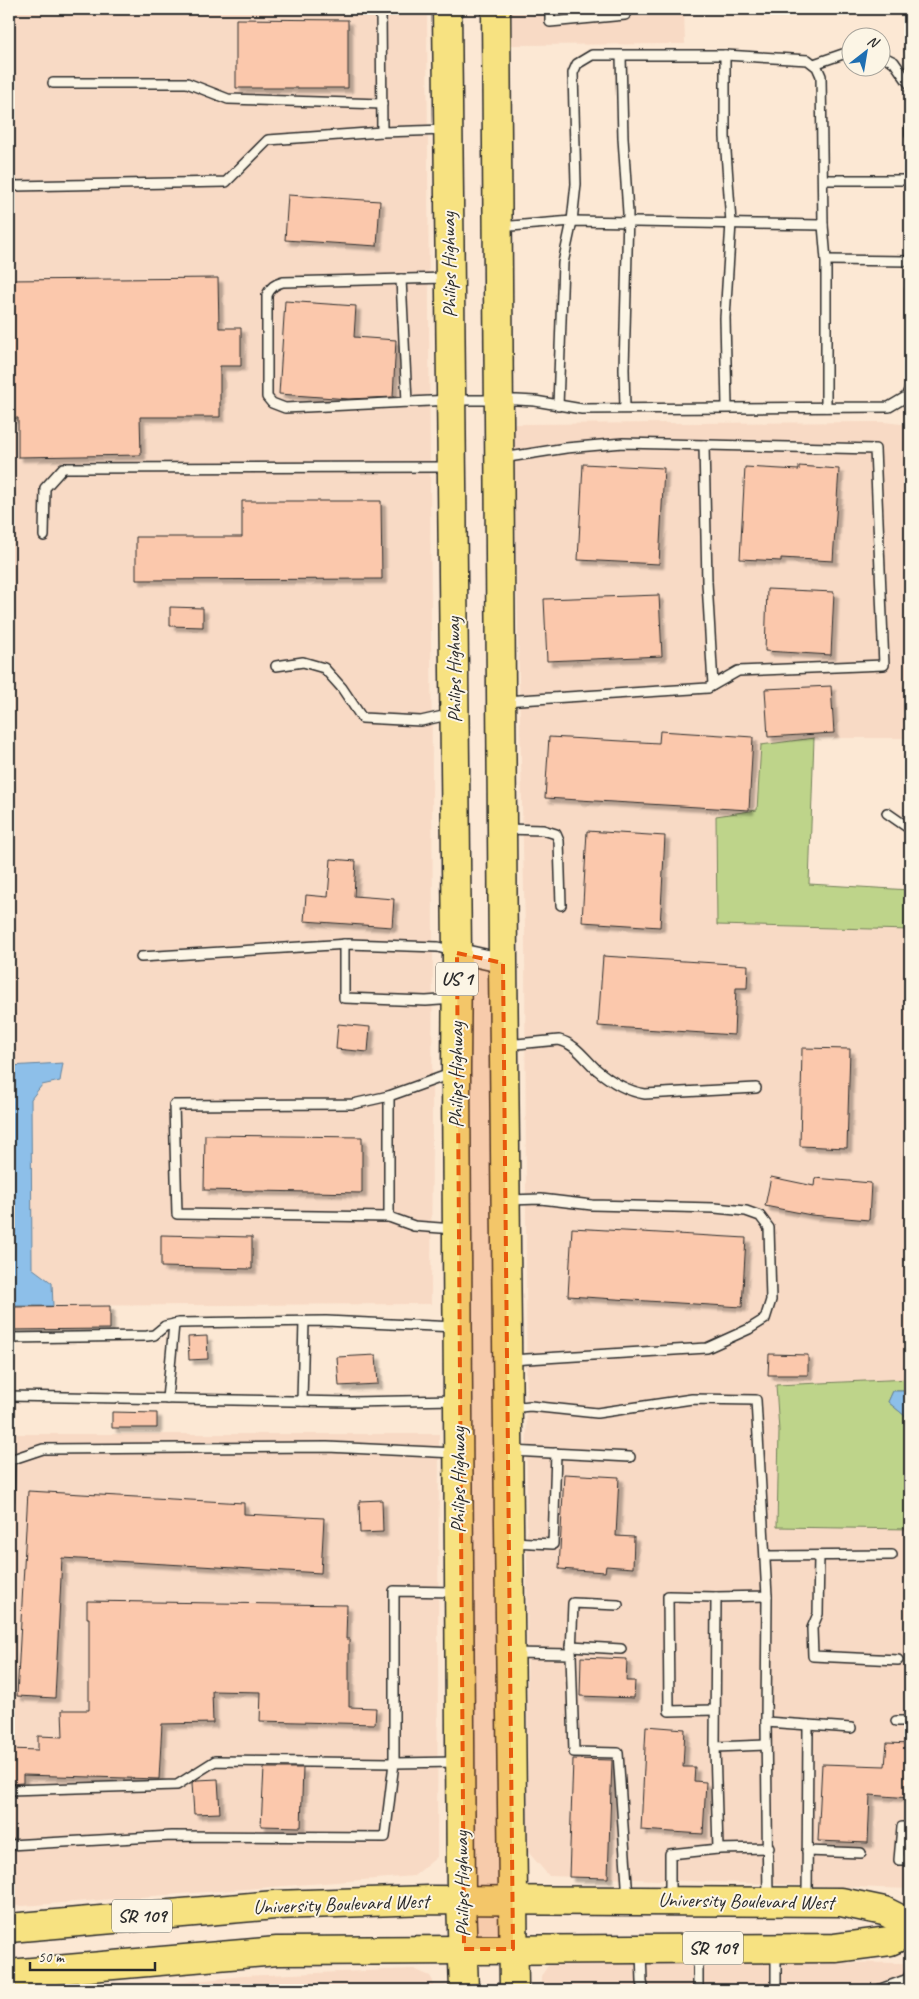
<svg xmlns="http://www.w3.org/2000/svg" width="919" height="1999" font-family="Caveat,sans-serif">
  <defs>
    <filter id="shadow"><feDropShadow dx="4.5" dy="4.5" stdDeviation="1" flood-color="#0004"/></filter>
  </defs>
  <rect width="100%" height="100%" fill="#fce8d4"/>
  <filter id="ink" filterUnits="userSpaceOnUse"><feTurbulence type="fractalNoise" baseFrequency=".02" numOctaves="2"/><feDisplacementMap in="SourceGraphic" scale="10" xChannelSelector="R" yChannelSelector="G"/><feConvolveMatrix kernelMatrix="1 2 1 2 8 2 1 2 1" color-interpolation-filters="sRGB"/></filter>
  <g filter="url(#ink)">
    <!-- built -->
    <g fill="#f8dac5">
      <path d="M9,9H427L433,931L431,1304L9,1306Z"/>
      <path d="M509,9H684L685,44L509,45Z"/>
      <path d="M884,422L910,425V738H814L761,745L757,810L716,817L718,925L910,930V1379L776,1385L779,1431L777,1527L910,1529V1889L549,1876L528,1852L525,931L513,424Z"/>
      <path d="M9,1434H439L437,1857L414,1876L9,1907Z"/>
      <path d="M785,1962L910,1963V1990H541V1976L550,1963Z"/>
      <path d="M414,1969L430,1976L433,1981V1990H115L242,1976Z"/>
    </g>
    <!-- green -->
    <g fill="#bed48a" stroke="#74805a">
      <path d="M814,738L809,884L910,890V930L717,925L716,816L757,810L761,745Z"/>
      <path d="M910,1379V1391H893L888,1402L910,1420V1529L777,1527L779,1431L776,1385Z"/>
    </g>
    <!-- water -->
    <g fill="#8dbfe9" stroke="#66849d">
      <path d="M63,1063L60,1081L42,1085L31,1099L32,1268L52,1283L53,1306H9V1066Z"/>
      <path d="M893,1391H910V1420L888,1402Z"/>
    </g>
    <!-- building -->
    <g fill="#fbc8ac" stroke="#2b2b2b" filter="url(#shadow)">
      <path d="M236,19L348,20V88H236Z"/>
      <path d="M288,195L380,201L377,246L285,240Z"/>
      <path d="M218,278L219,328H241V366H220V417H140L141,455L18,457V418H9V280Z"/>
      <path d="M285,301L356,306L354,337L396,340L393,397L349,399L279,394Z"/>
      <path d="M583,464L664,468L659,564L578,560Z"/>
      <path d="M799,466L839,469L833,561L781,558V561L740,559L745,467L799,470Z"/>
      <path d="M242,501H381L382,579L136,580V537H242Z"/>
      <path d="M767,589L834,592L831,655L765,651Z"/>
      <path d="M659,595L662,656L547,661L544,599Z"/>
      <path d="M170,607L203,608V627L170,626Z"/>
      <path d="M831,686L834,733L768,737L765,689Z"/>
      <path d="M660,731L753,737L749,810L545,798L549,737L659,743Z"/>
      <path d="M587,831L665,836L660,927L582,922Z"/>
      <path d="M331,859L356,861L354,896L394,899L392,927L304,921L306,895L328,897Z"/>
      <path d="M603,956L748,965L747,988H736L734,1035L598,1026Z"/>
      <path d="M338,1024L370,1027L368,1052L336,1049Z"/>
      <path d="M802,1048L850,1049L847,1148L800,1146Z"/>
      <path d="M205,1135L362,1137V1193L204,1190Z"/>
      <path d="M771,1177L814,1186L815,1178L871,1183L869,1220L811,1215L765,1206Z"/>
      <path d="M572,1228L746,1238L742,1307L568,1296Z"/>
      <path d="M161,1235L252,1237V1269L161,1267Z"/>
      <path d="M110,1306V1329L9,1330V1307Z"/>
      <path d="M207,1336L208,1359L189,1360L188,1337Z"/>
      <path d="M769,1354L808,1355V1375H768Z"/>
      <path d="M376,1355L378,1384L339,1386L337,1357Z"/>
      <path d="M112,1412L157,1413V1428H112Z"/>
      <path d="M564,1474L619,1477L616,1536L634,1537L633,1568L606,1566L605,1572L559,1569Z"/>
      <path d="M28,1491L244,1503V1514L324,1518L321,1573L62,1558L55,1698L17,1696Z"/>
      <path d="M382,1500L383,1532L360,1533L359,1501Z"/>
      <path d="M87,1601L347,1605L346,1639H349V1707L376,1708L375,1724L260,1721L261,1692L212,1691L213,1723L162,1724L159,1779L23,1775V1783L9,1784V1749L38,1750V1736L63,1737L62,1710H89V1618H87Z"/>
      <path d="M581,1657L627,1659L626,1681H635L634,1698L580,1696Z"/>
      <path d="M646,1726L685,1729L683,1767H695L694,1781L706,1782L703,1834L641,1830Z"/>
      <path d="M887,1743L910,1744V1798L870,1795L868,1843L818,1841L822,1764L885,1766Z"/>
      <path d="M573,1759L612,1760L608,1878L569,1877Z"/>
      <path d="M264,1768H303L301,1827L261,1826Z"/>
      <path d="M218,1779L220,1813L194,1814L192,1783L197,1780Z"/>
    </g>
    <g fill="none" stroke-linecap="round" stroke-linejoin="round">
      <defs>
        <g id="service">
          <path d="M381,9L382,132L445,130"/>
          <path d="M550,9V22L625,15V9"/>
          <path d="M725,55V137L731,223L725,318L727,407"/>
          <path d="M621,56L623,138L628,213L624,369L625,408"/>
          <path d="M882,56L894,62L910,85"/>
          <path d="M814,64L843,54L852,55"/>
          <path d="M53,83H187L228,99L382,104"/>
          <path d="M910,121V135"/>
          <path d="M823,180H910"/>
          <path d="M14,186L226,182L268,140L382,132"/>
          <path d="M500,227L572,221L823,225"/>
          <path d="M826,260L910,261"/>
          <path d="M447,278L283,282C275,284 271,287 267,295V397L272,403L285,408L451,400H517L535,401L582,409L889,407L906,397L910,388"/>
          <path d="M401,279L407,402"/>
          <path d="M910,290V322"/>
          <path d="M558,406L563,263L572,221L576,184L573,73L577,64L592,55H725L808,60L817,67L821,76L823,225L826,260V407"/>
          <path d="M704,445L707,582L713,685"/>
          <path d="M502,458L566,448L623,443L875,449L884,665L738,671L708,688L504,701"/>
          <path d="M44,536L45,488L63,468L449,467"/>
          <path d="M276,666L303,662L324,668L342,688L362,718L421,721L452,714"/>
          <path d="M887,813L910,829"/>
          <path d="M505,829L543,830L556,834L559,841L561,905"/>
          <path d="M344,944V998L426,1001L454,999"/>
          <path d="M141,957L348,944L438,947L455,952"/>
          <path d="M506,1045L559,1040C576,1044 584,1058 596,1069C610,1081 626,1091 645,1094L756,1088"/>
          <path d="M453,1073L389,1096L353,1104L174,1105L177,1214L389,1217L414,1226L454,1229"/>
          <path d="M508,1200L541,1199L592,1205L715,1208L746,1211L760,1216L769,1228L771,1300L765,1319L749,1329L707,1348L511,1360"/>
          <path d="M389,1217V1096"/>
          <path d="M9,1338L147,1336L154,1335L165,1326L179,1323L326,1321L455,1327"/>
          <path d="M9,1396L350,1402L456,1400"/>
          <path d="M167,1399L174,1324"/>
          <path d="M302,1401L304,1321"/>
          <path d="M511,1408L530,1406L597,1413L692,1399L756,1400L767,1596L716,1597L715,1747L718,1849L670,1854V1898"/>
          <path d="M511,1451L630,1457"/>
          <path d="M9,1500L10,1460L43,1449L327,1447L455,1453"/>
          <path d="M512,1542L553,1544L556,1453"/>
          <path d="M766,1556L892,1555"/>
          <path d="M819,1556L818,1614L812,1628L813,1656L898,1660"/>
          <path d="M767,1596L766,1722L768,1900"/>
          <path d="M571,1646L621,1649"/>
          <path d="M512,1653L571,1654L574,1752L618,1753L628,1899"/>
          <path d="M571,1654L573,1603L618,1605"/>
          <path d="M715,1710L669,1711L668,1596L716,1597"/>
          <path d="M896,1721H910"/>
          <path d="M766,1722L851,1728"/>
          <path d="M715,1747L766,1745"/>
          <path d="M9,1790L177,1785L215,1761L394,1763V1591L456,1592"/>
          <path d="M910,1827H902L899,1860H910"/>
          <path d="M9,1845L172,1836L385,1837L394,1763L458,1762"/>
          <path d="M718,1849L769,1848"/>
          <path d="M807,1851L861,1853"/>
          <path d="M807,1900L808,1725"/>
          <path d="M641,1951L642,1982L644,1990"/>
          <path d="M698,1990V1951"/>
          <path d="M776,1990V1951"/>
          <path d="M878,1990L908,1979L910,1973"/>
        </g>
        <path id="minor" d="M457,953L503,963"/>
        <g id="primary">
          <path d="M447,9L457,953L456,1072L461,1899L464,1990"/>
          <path d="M496,9L503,963L514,1990"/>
          <path d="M9,1928L275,1905L429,1900L841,1902L884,1911L910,1924"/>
          <path d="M9,1974L277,1951L835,1948L890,1941L910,1932"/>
        </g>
      </defs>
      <!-- service casing -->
      <use href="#service" stroke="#2b2b2b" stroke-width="12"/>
      <!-- minor casing -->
      <use href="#minor" stroke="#2b2b2b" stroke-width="22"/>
      <!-- primary casing -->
      <use href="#primary" stroke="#2b2b2b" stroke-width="31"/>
      <!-- service -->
      <use href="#service" stroke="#fcf5e5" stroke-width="9"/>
      <!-- minor -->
      <use href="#minor" stroke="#fcf5e5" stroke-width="19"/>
      <!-- primary -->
      <use href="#primary" stroke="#f7e281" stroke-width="28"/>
    </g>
  </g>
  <!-- marked area -->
  <path fill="#e8590c" fill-opacity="0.2" stroke="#e8590c" stroke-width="4" stroke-dasharray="10 6" stroke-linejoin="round" d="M457,953L503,963L513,1949H464Z"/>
  <g text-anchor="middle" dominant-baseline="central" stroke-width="4" stroke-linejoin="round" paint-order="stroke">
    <!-- shield labels -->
    <g fill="#fcf5e5" stroke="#6a6863" stroke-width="1">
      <rect x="436" y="962.5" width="42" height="33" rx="4"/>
      <rect x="112" y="1899.5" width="60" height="33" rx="4"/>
      <rect x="683" y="1931.5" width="60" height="33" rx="4"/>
    </g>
    <g font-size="19" font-weight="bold" fill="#2b2b2b">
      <text x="457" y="979">US 1</text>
      <text x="142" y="1916">SR 109</text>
      <text x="713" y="1948">SR 109</text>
    </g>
    <!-- street labels -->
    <g font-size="20" fill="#2b2b2b" stroke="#fcf5e5">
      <text transform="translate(449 265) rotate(-91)">Philips Highway</text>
      <text transform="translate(454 670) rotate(-91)">Philips Highway</text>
      <text transform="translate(456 1075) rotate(-90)">Philips Highway</text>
      <text transform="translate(458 1480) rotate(-90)">Philips Highway</text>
      <text transform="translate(462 1884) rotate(-91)">Philips Highway</text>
      <text transform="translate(746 1901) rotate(1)">University Boulevard West</text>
      <text transform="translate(341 1904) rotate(-2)">University Boulevard West</text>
    </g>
  </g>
  <!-- margin -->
  <rect width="919" height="1999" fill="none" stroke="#fcf5e5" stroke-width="30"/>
  <rect x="15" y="15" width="889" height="1969" fill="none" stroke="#2b2b2b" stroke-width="2" filter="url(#ink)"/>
  <!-- north arrow -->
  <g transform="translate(866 52) rotate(31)"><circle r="24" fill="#fcf5e5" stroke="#a8a49b"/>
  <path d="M0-4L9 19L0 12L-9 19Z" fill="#1f6fb2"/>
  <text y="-8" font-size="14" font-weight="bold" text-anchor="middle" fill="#2b2b2b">N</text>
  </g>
  <!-- scale -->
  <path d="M30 1962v8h125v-8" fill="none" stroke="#2b2b2b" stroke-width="2.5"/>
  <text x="38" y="1962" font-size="15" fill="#2b2b2b" stroke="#fcf5e5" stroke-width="4" paint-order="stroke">50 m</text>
</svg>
